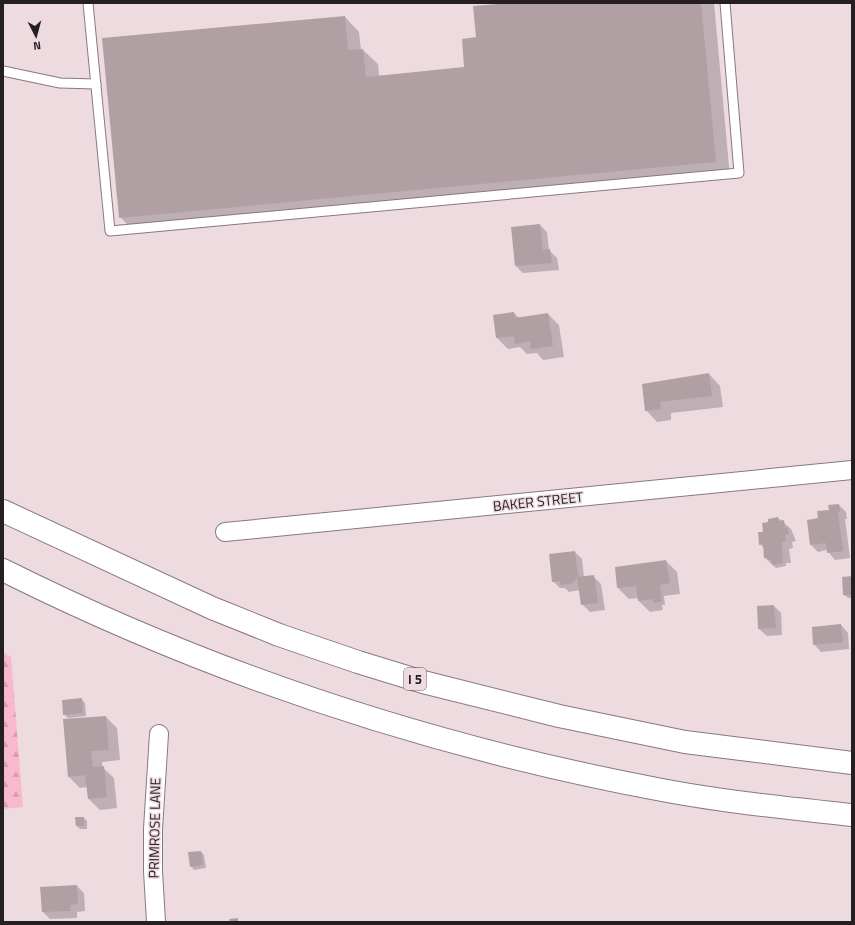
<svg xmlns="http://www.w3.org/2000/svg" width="855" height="925" font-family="'Titillium Web',sans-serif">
  <defs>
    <pattern id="forest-firs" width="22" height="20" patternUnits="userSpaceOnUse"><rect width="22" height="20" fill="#f8b9cc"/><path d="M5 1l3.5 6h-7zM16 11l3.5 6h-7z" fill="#d49faf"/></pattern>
  </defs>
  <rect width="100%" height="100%" fill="#eddbe0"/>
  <!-- forest -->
  <path fill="url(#forest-firs)" d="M3,652L11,657L23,807L3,809Z"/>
  <!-- shadow -->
  <g fill="#0003">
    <path d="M520,3H714L730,177L135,232L120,217L345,17L359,32L361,50H363L378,64L379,76L466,68L477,38Z"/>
    <path d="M540,225L547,232L549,250L557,258L559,270L523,273L516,266Z"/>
    <path d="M514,313L519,318L548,314L559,325L564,357L543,360L537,353L527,354L520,347L508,349L497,338Z"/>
    <path d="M709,374L720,386L723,407L671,413V420L657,422L646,410L643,385Z"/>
    <path d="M839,505L846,512L847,519H845L850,558L835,560L827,550L818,552L810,544L819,519Z"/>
    <path d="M778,518L791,529L796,541L792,542L793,548L789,549L791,563H786V566L776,568L765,558L764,548L760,544L764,532Z"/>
    <path d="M575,552L582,559L584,578L593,576L601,584L605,610L590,612L582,604L580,590L569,592L565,588H560L553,581Z"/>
    <path d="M666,561L677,572L680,594L664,596L665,605H662L663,610L650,612L639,601L638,598L629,599L618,588Z"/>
    <path d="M852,577V598H848L844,595Z"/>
    <path d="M774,606L781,613L782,635L767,636L759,629L758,607Z"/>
    <path d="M841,625L848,633L849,649L821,652L814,644Z"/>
    <path d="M81,699L85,703L86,716L68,718L64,714Z"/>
    <path d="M106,717L117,728L120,760L102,762V767L114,778L117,808L100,810L89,799L87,787L80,788L69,777Z"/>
    <path d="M76,818H84L87,821V829H80L77,826Z"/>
    <path d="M201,852L204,855L206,868L194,870L191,866Z"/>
    <path d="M77,886L84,893L85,911L77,912V918L50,919L43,912L41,888Z"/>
  </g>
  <!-- building -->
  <g fill="#b0a0a4">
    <path d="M509,3H701L716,162L119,218L102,38L345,16L348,50L363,49L366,77L464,67L462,39L476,37L473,6Z"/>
    <path d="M540,224L543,250L550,249L552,263L515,266L511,227Z"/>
    <path d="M514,312L515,318L548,313L553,346L531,349L530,341L515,344L514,336L496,338L493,315Z"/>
    <path d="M709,373L712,396L660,402L661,409L645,411L642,384Z"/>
    <path d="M839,504L840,512H838L843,551L827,553L826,543L810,545L807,520L818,518L817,511L829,510L828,505Z"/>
    <path d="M778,517L779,521L784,520L785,528L788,527L789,534L785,535L786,541L782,542L783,563L772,565L771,560H768V558H764L763,544L759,545L758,532H763L762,523L768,522V519Z"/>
    <path d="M575,551L578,576L573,583L561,585L560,581L552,582L549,554Z"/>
    <path d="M666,560L670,583L660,585L662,602L653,603V599L638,601L636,586L617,588L615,567Z"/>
    <path d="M594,575L598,603L581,605L577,577Z"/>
    <path d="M852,576V595H843L842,577Z"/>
    <path d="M774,605L776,628L758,629L757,606Z"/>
    <path d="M841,624L843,642L813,645L812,627Z"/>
    <path d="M82,698L83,713L63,715L62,700Z"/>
    <path d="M106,716L109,750L91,751L93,767L104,766L107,797L88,799L85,775L68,777L63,719Z"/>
    <path d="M75,817H84V826H76Z"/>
    <path d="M201,851L203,865L190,867L188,852Z"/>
    <path d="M77,885L78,904L70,905L71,911L42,912L40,887Z"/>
    <path d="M238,918V922H230L229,919Z"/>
  </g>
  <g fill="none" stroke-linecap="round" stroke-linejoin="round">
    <defs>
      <g id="service">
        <path d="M88,3L110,231L739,173L725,3"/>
        <path d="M3,71L60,83L96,84"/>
      </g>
      <g id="minor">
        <path d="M225,532L852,470"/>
        <path d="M156,922L153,871V829L159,734"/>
      </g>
      <g id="motorway">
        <path d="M3,511L212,608L279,635L358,662L423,682L559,716L685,742L852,763"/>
        <path d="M3,570C211,674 433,747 662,790C725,802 788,808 852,815"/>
      </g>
    </defs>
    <!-- service casing -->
    <use href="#service" stroke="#89797e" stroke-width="11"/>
    <!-- minor casing -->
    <use href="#minor" stroke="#89797e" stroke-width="20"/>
    <!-- motorway casing -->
    <use href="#motorway" stroke="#89797e" stroke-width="24"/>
    <!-- service -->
    <use href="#service" stroke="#fff" stroke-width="9"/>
    <!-- minor -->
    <use href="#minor" stroke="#fff" stroke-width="18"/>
    <!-- motorway -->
    <use href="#motorway" stroke="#fff" stroke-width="22"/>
  </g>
  <g text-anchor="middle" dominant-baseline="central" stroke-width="3" stroke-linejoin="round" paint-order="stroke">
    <!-- shield labels -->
    <rect fill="#eddbe0" stroke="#62575a" stroke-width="1" x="404" y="668" width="22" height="22" rx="3"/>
    <g font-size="13" font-weight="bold" fill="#261f21">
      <text x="415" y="679">I 5</text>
    </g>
    <!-- street labels -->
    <g font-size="14" fill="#261f21" stroke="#eddbe0">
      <text transform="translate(538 501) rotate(-6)">BAKER STREET</text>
      <text transform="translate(154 828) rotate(-89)">PRIMROSE LANE</text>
    </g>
  </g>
  <!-- border -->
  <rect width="855" height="925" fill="none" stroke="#261f21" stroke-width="8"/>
  <!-- north arrow -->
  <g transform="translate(36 36) rotate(174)" stroke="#eddbe0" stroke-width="3" paint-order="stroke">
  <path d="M0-3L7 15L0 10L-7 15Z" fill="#261f21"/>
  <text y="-6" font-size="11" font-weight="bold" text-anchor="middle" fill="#261f21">N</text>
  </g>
</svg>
